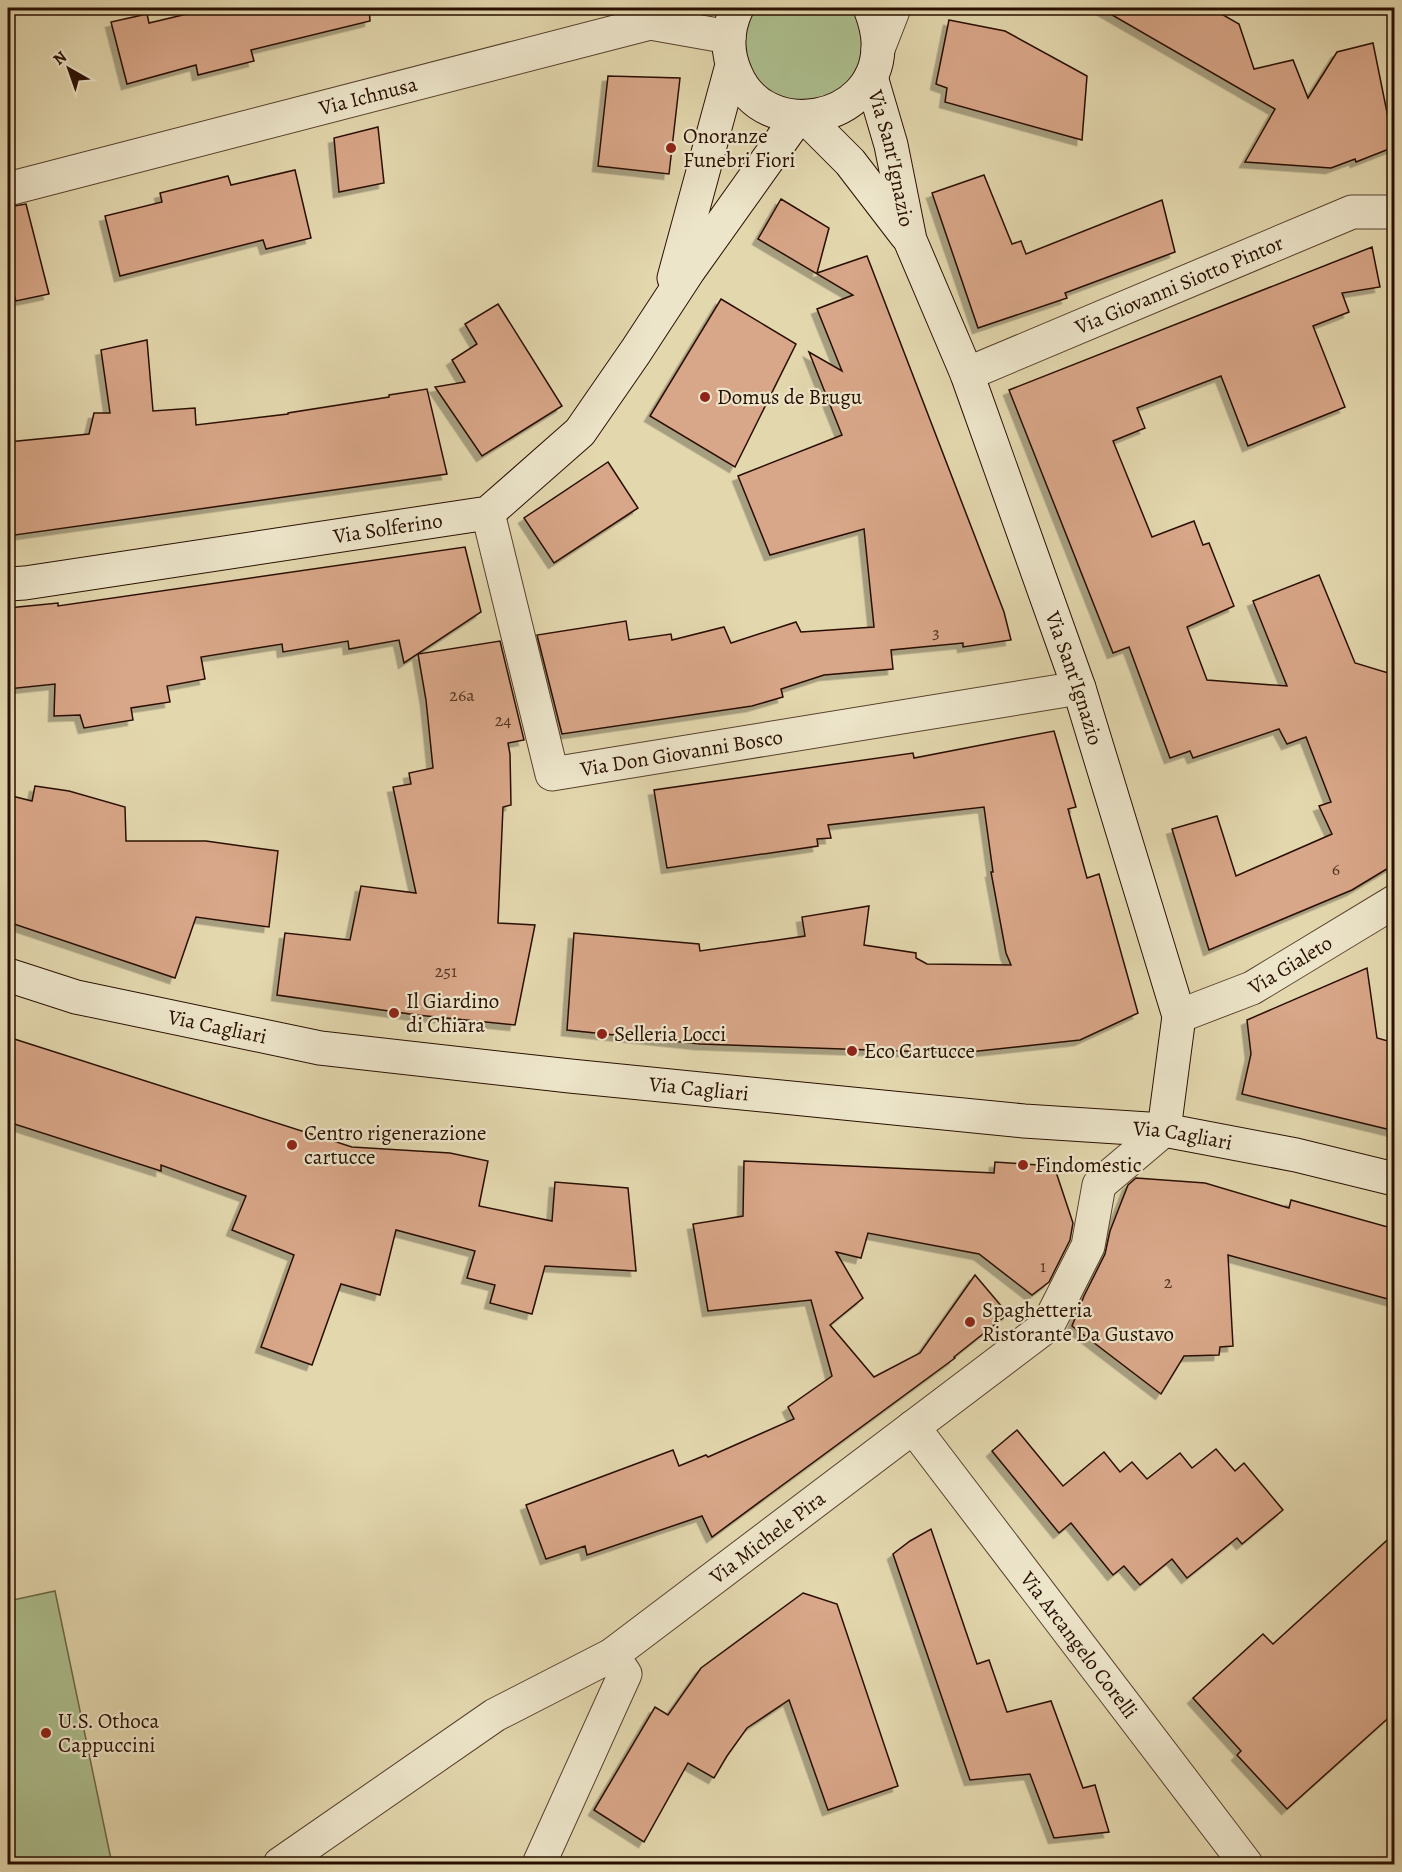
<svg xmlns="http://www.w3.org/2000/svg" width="1402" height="1872" font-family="Alegreya,serif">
  <defs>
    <filter id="shadow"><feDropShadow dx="-5.5" dy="5.5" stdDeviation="0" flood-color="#0004"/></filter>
  </defs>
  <rect width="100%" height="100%" fill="#e3d7ae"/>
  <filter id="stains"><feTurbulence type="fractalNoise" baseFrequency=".00333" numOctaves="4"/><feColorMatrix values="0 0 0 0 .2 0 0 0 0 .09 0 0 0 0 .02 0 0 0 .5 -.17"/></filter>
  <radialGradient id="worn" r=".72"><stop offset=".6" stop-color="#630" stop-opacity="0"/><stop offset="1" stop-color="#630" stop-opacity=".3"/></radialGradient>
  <!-- green -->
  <g fill="#adbf8f" stroke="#6b6748" stroke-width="1.5">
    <path d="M753,8H855L865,38L859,72L829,100L775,99L747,70L744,26Z"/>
    <path d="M55,1591L112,1864H8V1601Z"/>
  </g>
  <!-- building -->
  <g fill="#d8a688" stroke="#290f00" stroke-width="1.5" filter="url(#shadow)">
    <path d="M212,8H369L370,21L251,50L254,61L198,75L196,65L127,84L111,22L147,14L149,23Z"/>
    <path d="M1100,8H1211L1239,24L1254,69L1293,60L1308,98L1337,52L1373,43L1394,147L1356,162L1355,159L1331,168L1245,162L1275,109Z"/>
    <path d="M949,20L1005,31L1087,76L1082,140L945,102L947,88L936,84Z"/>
    <path d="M608,76L680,78L669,174L598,166Z"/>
    <path d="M378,127L384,183L339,192L334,138Z"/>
    <path d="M295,170L311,238L266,249L263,240L120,276L105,216L162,202L160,193L228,176L231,185Z"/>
    <path d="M984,175L1012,244L1021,241L1026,254L1162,200L1175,252L1065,293L1067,298L978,328L932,193Z"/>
    <path d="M781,199L829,228L817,273L867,256L1004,612L1011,640L963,647V643L891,650L893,669L824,675L781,689L783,697L752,706L562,734L537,635L626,621L629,640L671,634L672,640L724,627L731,643L796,622L801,632L874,627L864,529L770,555L738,476L842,435L809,352L842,371L817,309L853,295L758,239Z"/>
    <path d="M26,204L49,294L16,301L14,295L8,296V207Z"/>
    <path d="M1372,247L1380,287L1342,293L1349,312L1313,326L1345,407L1248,446L1221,376L1137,408L1145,428L1113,441L1152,537L1194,521L1203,545L1209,543L1234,606L1187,627L1207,680L1287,686L1253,601L1319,575L1355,663L1395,675V864L1352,890L1209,950L1172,829L1217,816L1236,876L1332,834L1319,806L1331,802L1306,737L1287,744L1279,729L1193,758L1190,751L1170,758L1129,647L1113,653L1009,390Z"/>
    <path d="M721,299L796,344L735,467L650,416Z"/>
    <path d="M498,304L562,406L482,456L435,387L465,382L452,360L477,344L465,324Z"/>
    <path d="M147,340L153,411L195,408L196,425L288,414V413L389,397V395L427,389L447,474L8,536V442L89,434L94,413H110L101,350Z"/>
    <path d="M608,462L638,508L554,563L524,518Z"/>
    <path d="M465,547L481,612L404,663L399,640L349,649L348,641L283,652L282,644L201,657L205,679L167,686L170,702L131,708L133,720L84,728L80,715L54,716L55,684L8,689V608L58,603V606Z"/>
    <path d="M500,641L524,740L508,743L510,754L511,805L503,807L498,923L535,925L515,1025L417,1015L277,995L285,933L350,940L361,886L416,893L393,787L411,784L409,773L433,768L426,700L418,654Z"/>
    <path d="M1054,731L1076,807L1068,809L1087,878L1099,874L1138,1013L1080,1040L960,1053L700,1044L567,1030L574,933L699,944L700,951L805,936L802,917L869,906L864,945L916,953V958L927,964L1011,965L1006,953L991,872H993L984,807L828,825L831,838L817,839L818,846L667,868L654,790L913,753L914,758Z"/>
    <path d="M35,786L69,791L125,807L126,841H206L278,851L269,927L196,917L175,978L8,922V795L32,801Z"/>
    <path d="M1367,968L1377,1038L1395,1043V1131L1242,1094L1251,1054L1247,1020Z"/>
    <path d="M8,1037L352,1147L450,1153L488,1161L479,1206L552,1221L555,1182L628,1188L636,1271L545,1266L532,1314L490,1303L495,1285L467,1278L475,1251L396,1230L380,1295L341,1284L312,1365L261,1347L294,1255L232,1230L246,1196L161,1165V1171L8,1122Z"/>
    <path d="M744,1161L994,1173L995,1162L1054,1166L1073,1223L1070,1240L1049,1282L1032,1295L979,1254L868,1233L861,1258L836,1252L863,1298L830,1325L874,1377L920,1353L975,1275L1008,1314L954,1357L955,1358L712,1537L702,1516L587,1555L585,1546L546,1559L526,1505L673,1450L679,1466L706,1455L708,1457L794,1419L788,1407L832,1376L811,1300L708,1311L693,1224L743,1216Z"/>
    <path d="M1136,1178L1205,1183L1289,1208L1291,1200L1395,1229V1301L1228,1255L1233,1346L1220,1347L1219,1355L1184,1356L1161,1394L1072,1326L1084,1296L1105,1254L1110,1231L1128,1185Z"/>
    <path d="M1017,1430L1063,1486L1104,1452L1120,1472L1132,1462L1147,1479L1180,1453L1192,1468L1216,1449L1235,1471L1244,1463L1283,1510L1242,1544L1237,1538L1187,1578L1172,1559L1140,1585L1124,1566L1113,1575L1071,1523L1059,1533L992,1451Z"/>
    <path d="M931,1529L977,1664L989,1660L1007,1712L1051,1701L1083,1788L1095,1785L1109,1832L1054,1838L1030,1774L970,1780L893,1554L910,1541Z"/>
    <path d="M1395,1533V1712L1287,1809L1237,1755L1241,1751L1193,1698L1263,1634L1273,1644Z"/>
    <path d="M803,1593L837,1604L898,1786L828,1810L789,1700L747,1728L727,1756L714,1778L688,1763L644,1842L594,1810L655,1707L668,1715L701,1668Z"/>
  </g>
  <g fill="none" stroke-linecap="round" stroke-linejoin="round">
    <defs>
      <g id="minor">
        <path id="s1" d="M8,189L650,23L729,37"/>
        <path id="s2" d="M967,374L1352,212H1394"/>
        <path id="s3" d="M488,513L552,774L1079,688"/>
        <path id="s4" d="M1179,1016L1252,988L1394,902"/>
        <path id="s5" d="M913,1427L1246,1864"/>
      </g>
      <g id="tertiary">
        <path d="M878,49L894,8"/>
        <path id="s6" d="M280,1864L495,1715L612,1655L1048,1325L1088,1246L1099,1185L1164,1130"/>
        <path d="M539,1864L625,1674L612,1655"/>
      </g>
      <g id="secondary">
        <path d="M737,8C727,29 726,52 736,74C765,143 876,123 878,48C879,33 875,21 870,8"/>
        <path id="s7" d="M871,77L891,145L910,240L967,374L1079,688L1179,1016L1164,1130"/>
        <path d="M806,118L850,162L906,235"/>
        <path d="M674,278L732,65"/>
        <path id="s8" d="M8,584L25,583L488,513L580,432L636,351L689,270L798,117"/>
        <path id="s9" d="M8,975L76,997L320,1048L570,1076L1024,1121L1164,1130L1296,1155L1394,1179"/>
      </g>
    </defs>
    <!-- minor casing -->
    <use href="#minor" stroke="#58412c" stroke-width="35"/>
    <!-- tertiary casing -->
    <use href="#tertiary" stroke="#58412c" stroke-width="35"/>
    <!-- secondary casing -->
    <use href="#secondary" stroke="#290f00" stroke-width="35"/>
    <!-- minor -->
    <use href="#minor" stroke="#ede5ca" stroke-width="33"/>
    <!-- tertiary -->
    <use href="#tertiary" stroke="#ede5ca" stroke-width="33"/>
    <!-- secondary -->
    <use href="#secondary" stroke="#ede5ca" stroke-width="33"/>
  </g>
  <!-- markers -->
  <g fill="#8f2418" stroke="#ede5ca" stroke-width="2">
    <circle cx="671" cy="148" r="6"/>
    <circle cx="705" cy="397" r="6"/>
    <circle cx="394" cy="1013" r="6"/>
    <circle cx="602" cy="1034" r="6"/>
    <circle cx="852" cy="1051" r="6"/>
    <circle cx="292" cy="1145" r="6"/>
    <circle cx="1023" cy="1165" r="6"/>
    <circle cx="970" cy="1322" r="6"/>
    <circle cx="46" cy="1733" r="6"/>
  </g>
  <g text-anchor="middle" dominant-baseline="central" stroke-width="4.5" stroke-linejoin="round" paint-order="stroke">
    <!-- number labels -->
    <g font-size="18" fill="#553522">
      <text x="936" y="632">3</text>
      <text x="462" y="695">26a</text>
      <text x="503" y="720">24</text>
      <text x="1336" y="869">6</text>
      <text x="446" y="971">251</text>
      <text x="1043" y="1266">1</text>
      <text x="1168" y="1282">2</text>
    </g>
    <!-- street labels -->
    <g font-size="21" fill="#290f00" stroke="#ede5ca">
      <text stroke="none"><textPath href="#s1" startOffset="372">Via Ichnusa</textPath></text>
      <text stroke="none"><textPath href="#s7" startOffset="84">Via Sant'Ignazio</textPath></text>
      <text stroke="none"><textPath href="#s2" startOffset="230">Via Giovanni Siotto Pintor</textPath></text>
      <text stroke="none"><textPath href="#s8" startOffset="384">Via Solferino</textPath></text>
      <text stroke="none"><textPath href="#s7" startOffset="636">Via Sant'Ignazio</textPath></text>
      <text stroke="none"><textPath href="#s3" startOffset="400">Via Don Giovanni Bosco</textPath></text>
      <text stroke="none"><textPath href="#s4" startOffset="123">Via Gialeto</textPath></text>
      <text stroke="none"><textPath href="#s9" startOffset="216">Via Cagliari</textPath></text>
      <text stroke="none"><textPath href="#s9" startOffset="702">Via Cagliari</textPath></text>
      <text stroke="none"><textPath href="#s9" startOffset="1188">Via Cagliari</textPath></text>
      <text stroke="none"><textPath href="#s6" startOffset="588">Via Michele Pira</textPath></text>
      <text stroke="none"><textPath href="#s5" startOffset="274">Via Arcangelo Corelli</textPath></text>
    </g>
    <!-- poi labels -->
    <g font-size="21" fill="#290f00" stroke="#ede5ca" text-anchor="start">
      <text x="683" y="136">Onoranze<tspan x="683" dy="24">Funebri Fiori</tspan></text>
      <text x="717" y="397">Domus de Brugu</text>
      <text x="406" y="1001">Il Giardino<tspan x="406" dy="24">di Chiara</tspan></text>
      <text x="614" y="1034">Selleria Locci</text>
      <text x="864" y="1051">Eco Cartucce</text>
      <text x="304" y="1133">Centro rigenerazione<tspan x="304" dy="24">cartucce</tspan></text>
      <text x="1035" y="1165">Findomestic</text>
      <text x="982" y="1310">Spaghetteria<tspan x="982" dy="24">Ristorante Da Gustavo</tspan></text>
      <text x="58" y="1721">U.S. Othoca<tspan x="58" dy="24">Cappuccini</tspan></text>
    </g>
  </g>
  <!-- margin -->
  <rect width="1402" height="1872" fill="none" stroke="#e3d7ae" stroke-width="30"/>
  <rect x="9" y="9" width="1384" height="1854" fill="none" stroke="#290f00" stroke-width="3"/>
  <rect x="15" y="15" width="1372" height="1842" fill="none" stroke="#290f00" stroke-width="1.5"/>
  <!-- north arrow -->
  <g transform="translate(69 69) rotate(320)" stroke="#ede5ca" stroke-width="4.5" paint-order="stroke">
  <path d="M0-4.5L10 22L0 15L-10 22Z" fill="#290f00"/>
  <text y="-9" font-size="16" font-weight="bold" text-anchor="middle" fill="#290f00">N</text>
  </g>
  <rect width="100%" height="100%" filter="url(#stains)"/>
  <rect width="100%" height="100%" fill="url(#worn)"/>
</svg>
